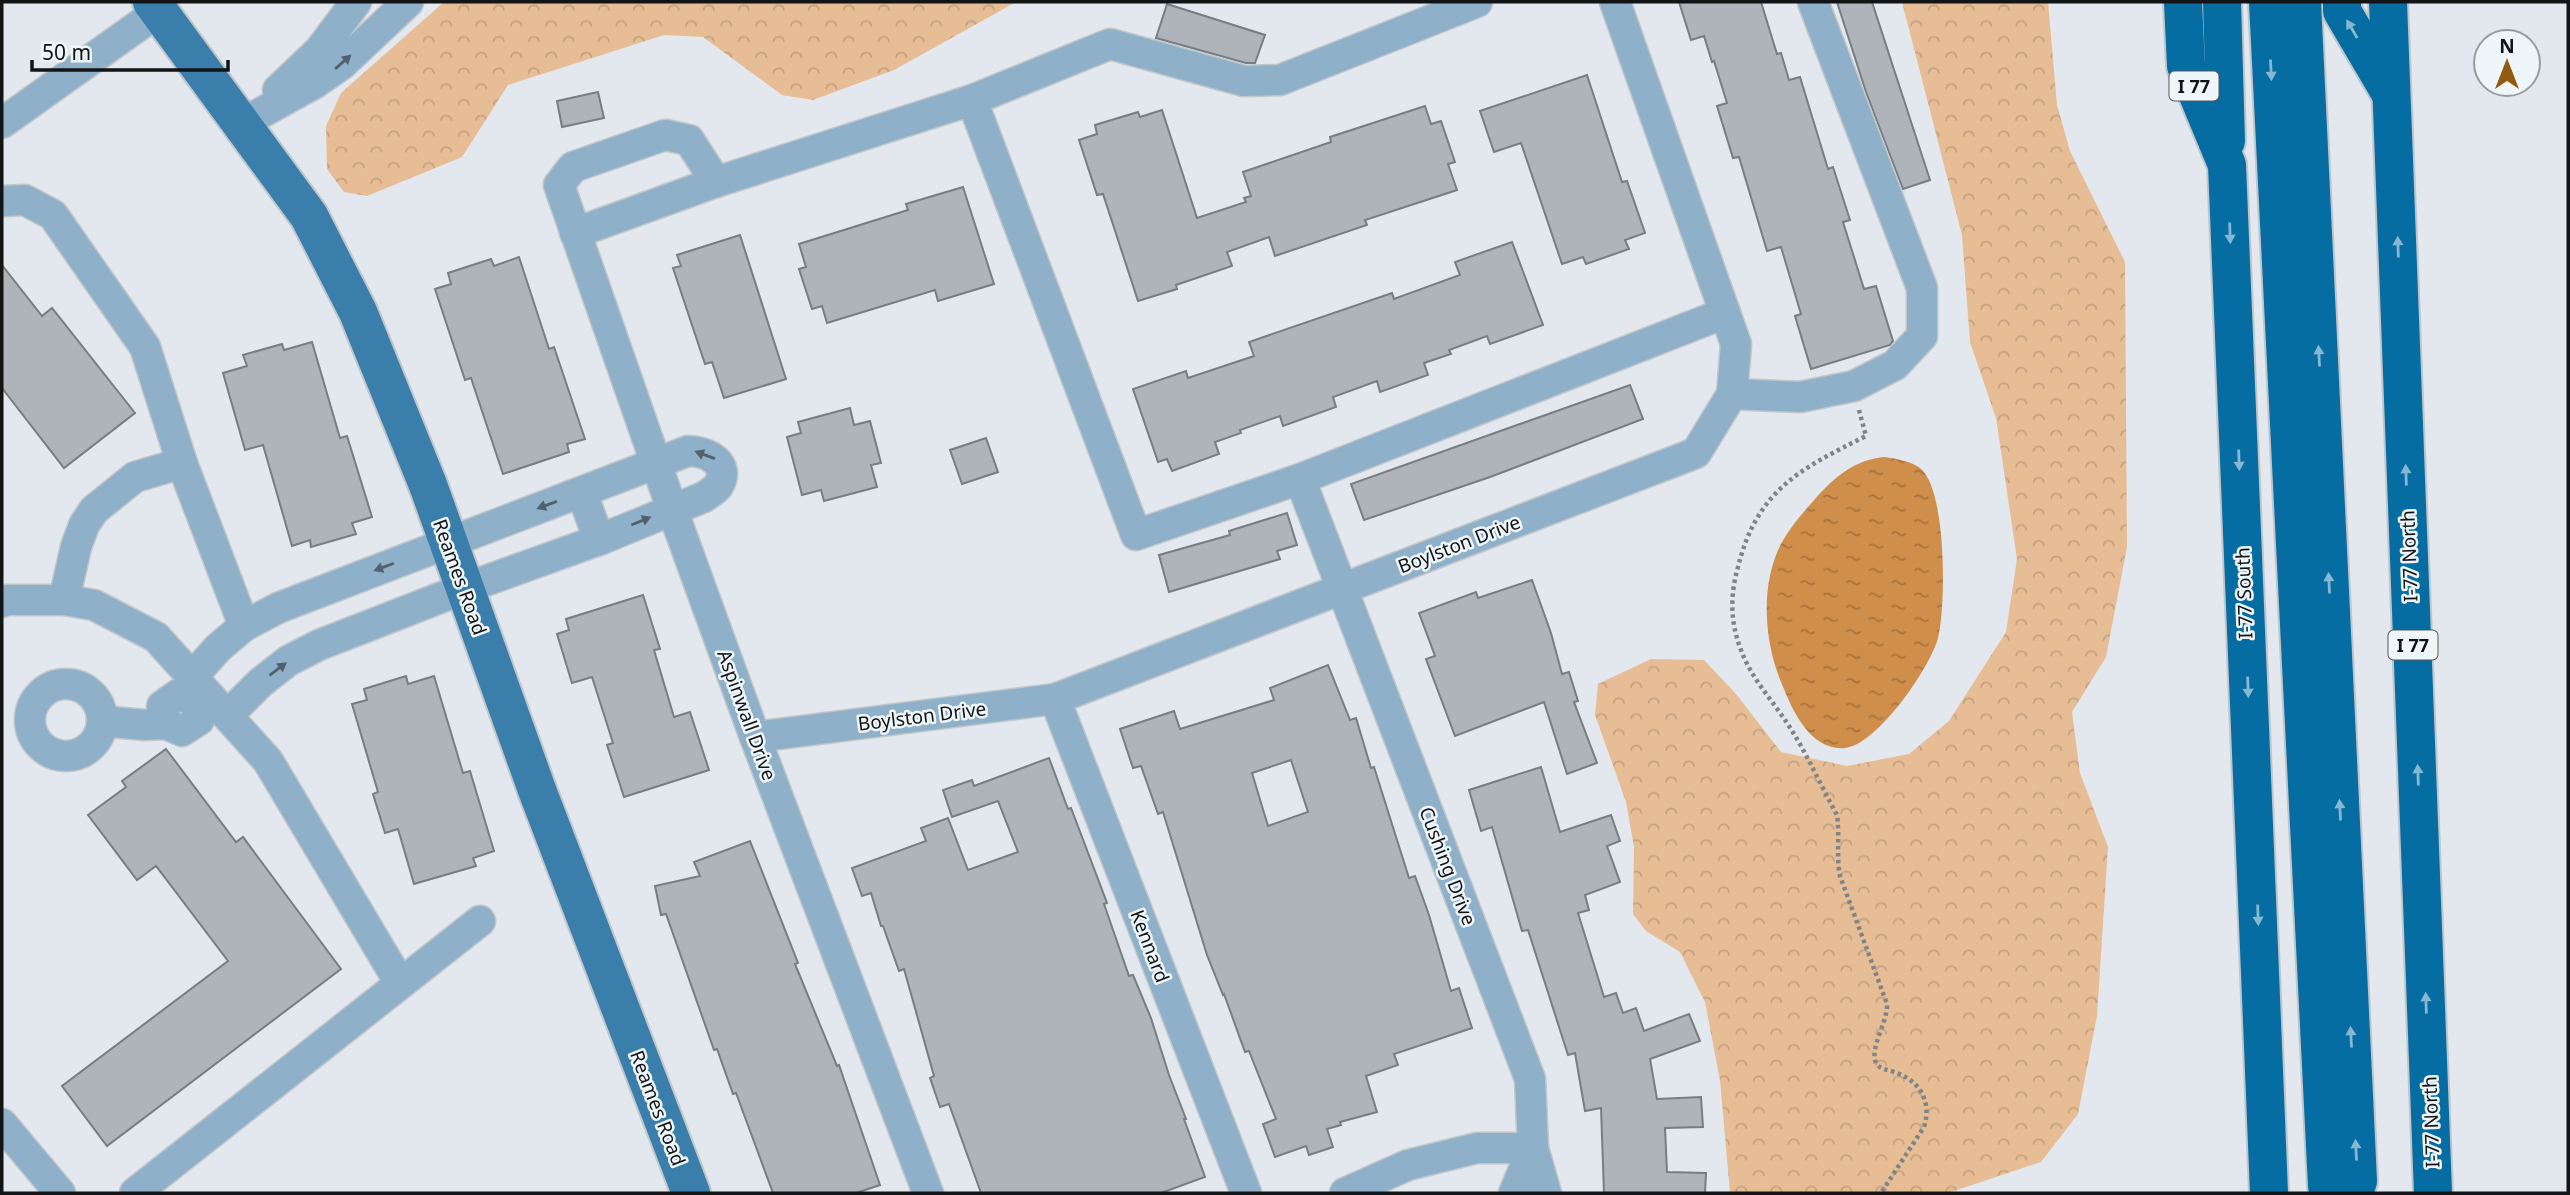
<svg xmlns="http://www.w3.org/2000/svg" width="2570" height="1195" font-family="'Noto Sans',sans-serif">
  <defs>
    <pattern id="forest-crowns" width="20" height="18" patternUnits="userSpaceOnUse" patternTransform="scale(1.75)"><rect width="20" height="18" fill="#e6bd95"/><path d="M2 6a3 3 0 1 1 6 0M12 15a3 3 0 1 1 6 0" fill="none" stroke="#c4a280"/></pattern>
    <pattern id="water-ripples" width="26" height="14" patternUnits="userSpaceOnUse" patternTransform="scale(1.75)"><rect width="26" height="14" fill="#cf8e4a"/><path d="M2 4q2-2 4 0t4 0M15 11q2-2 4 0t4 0" fill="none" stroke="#a7733c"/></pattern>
  </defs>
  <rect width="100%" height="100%" fill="#e2e8ed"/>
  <!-- forest -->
  <g fill="url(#forest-crowns)">
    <path d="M444,2H1016L894,70L813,100L782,95L703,37L664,35L508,85L462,157L367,196L344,192L327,169L326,126L341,93Z"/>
    <path d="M1902,2H2048L2057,105L2070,151L2125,262L2127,547L2106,657L2072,712L2080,773L2108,847L2097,1016L2078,1114L2041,1162L1948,1193H1730L1720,1080L1705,1002L1680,952L1646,931L1633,914L1634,847L1626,802L1595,715L1598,684L1651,659L1704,660L1736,694L1781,752L1847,766L1909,754L1949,721L2006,632L2017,559L1996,418L1970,342L1962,235Z"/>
  </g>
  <!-- water -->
  <path fill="url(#water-ripples)" d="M1885,457C1897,459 1910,461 1920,468C1947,489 1946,607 1938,638C1930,668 1877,745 1845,748C1812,751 1794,714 1784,689C1766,650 1760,597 1776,555C1784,534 1800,516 1815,499C1834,477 1856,459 1885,457Z"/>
  <!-- building -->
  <g fill="#aeb4b9" stroke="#777d81" stroke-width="2" fill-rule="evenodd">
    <path d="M1679,2H1761L1777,54L1781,53L1789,80L1800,77L1828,169L1833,167L1850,220L1843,222L1864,289L1876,286L1893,341L1890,345L1811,369L1795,316L1801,314L1781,247L1767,251L1739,157L1733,158L1717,106L1727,103L1714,61L1712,62L1704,36L1691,40Z"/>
    <path d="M1837,2H1872L1930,180L1903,189L1866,92Z"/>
    <path d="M1167,4L1265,35L1255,63H1246L1156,38Z"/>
    <path d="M1587,75L1622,182L1627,181L1645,233L1625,240L1629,249L1586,264L1583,257L1562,264L1521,143L1494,152L1480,111Z"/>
    <path d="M598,92L604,118L562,127L557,101Z"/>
    <path d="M1425,106L1431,124L1441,121L1455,162L1448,164L1457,190L1365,220L1367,225L1275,256L1269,237L1227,252L1232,266L1176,285L1177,289L1138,301L1103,194L1097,195L1079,140L1097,134L1095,125L1138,112L1140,117L1162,110L1197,218L1246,202L1244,198L1251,196L1243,172L1331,142L1330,137Z"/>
    <path d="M963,187L994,284L938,301L935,290L827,323L822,306L812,309L799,269L806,267L799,244L908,210L906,204Z"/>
    <path d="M740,235L786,379L724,398L712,362L705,364L673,268L681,266L677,255Z"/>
    <path d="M1512,242L1543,325L1490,344L1487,336L1449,350L1451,354L1424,363L1428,375L1380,392L1377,381L1333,397L1336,407L1283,426L1280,416L1240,430L1241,433L1215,442L1219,454L1172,471L1167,459L1158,462L1133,389L1186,371L1188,378L1254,356L1249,342L1392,293L1394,299L1460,275L1455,262Z"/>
    <path d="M519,257L549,349L554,347L585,439L567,444L569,452L503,474L471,378L465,380L435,289L451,284L448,273L491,259L494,266Z"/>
    <path d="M2,265L42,316L52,308L135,413L64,468L2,388Z"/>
    <path d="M312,342L340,438L347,436L372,517L352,523L356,534L311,547L310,540L292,546L263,445L245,450L223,373L247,366L243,355L282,344L284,350Z"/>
    <path d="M1630,385L1643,419L1490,477L1364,520L1351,484Z"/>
    <path d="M850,408L854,425L870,421L881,463L871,465L877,487L824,501L821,490L802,495L787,437L801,433L798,422Z"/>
    <path d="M986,438L998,472L962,484L950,450Z"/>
    <path d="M1287,513L1297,545L1277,551L1280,559L1169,592L1159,555L1230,535L1229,531Z"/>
    <path d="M1532,580L1551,633L1562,674L1569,672L1578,701L1574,702L1597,763L1567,774L1544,702L1455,736L1426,659L1435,656L1419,613L1476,592L1478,598Z"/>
    <path d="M643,595L660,649L654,650L674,717L690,712L709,770L624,797L607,745L613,743L592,677L572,683L557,634L569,630L566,619Z"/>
    <path d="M1328,665L1350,720L1356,718L1371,768L1374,767L1409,878L1415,876L1429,915L1451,991L1459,988L1472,1028L1394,1054L1398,1065L1366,1076L1377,1112L1340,1122L1341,1125L1327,1129L1333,1147L1309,1155L1306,1146L1275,1157L1263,1124L1276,1119L1249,1051L1245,1052L1224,994L1223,995L1207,955L1163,812L1158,814L1141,766L1133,768L1120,729L1174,711L1180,729L1274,700L1270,688ZM1291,760L1308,812L1268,826L1252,773Z"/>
    <path d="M406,676L408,684L434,676L463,773L470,771L494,851L473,858L476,866L414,884L398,829L385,833L373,794L378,792L352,704L367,700L364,689Z"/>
    <path d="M166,749L236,842L243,837L341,969L107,1146L62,1086L228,961L156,866L137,880L88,815L126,787L122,781Z"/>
    <path d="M1049,758L1068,809L1071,808L1107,903L1104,904L1129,976L1133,975L1151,1018L1169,1075L1186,1119H1184L1205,1177L1161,1193H981L949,1104L940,1107L930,1078L934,1076L904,969L899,971L883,926H881L871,893L862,896L852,868L926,841L921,828L948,818L968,870L1018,852L998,801L952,817L943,790L972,780L974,786Z"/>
    <path d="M1541,767L1560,832L1611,815L1620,841L1607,846L1620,882L1585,895L1589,910L1578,913L1604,997L1616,993L1623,1013L1636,1008L1644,1031L1689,1014L1700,1041L1650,1059L1657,1099L1701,1097L1703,1127L1665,1128L1667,1172L1706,1173L1705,1193H1604L1601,1108L1585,1111L1575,1053L1568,1055L1528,930L1522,931L1492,827L1481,831L1469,790Z"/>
    <path d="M750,841L798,963L795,964L837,1066L839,1065L880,1185L856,1193H773L736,1093L733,1094L717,1049L714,1050L666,914L661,915L655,886L700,876L694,862Z"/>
  </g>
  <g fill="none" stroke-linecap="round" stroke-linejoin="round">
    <defs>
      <g id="minor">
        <path d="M278,90L320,50L356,2"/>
        <path d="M972,100L1136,535L1300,479L1530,1079L1533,1148L1546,1193"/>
        <path d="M2,123L159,11"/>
        <path d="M243,123L315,83L341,65L408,2"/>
        <path d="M716,182L689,140L665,135L573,167L559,185L672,509L755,737L928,1193"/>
        <path d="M2,201L25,200L53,215L145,347L182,463"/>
        <path d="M575,233L716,182L972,100L1110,44L1244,81L1280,80L1477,2"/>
        <path d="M1732,394L1800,397L1854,386L1895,365L1922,336V288L1813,2"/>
        <path d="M1300,479L1725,313"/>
        <path d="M582,493L599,540"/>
        <path d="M64,600L76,547L84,525L94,510L135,477L182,463L244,626"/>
        <path d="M2,602L7,600H64L94,605L156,637L268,761L400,983"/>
        <path d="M193,676L218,648L244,626L278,608L688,451C706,451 732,463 718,486C715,490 708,494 704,497L599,540L463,589L319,645L288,661L260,683L228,715"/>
        <circle cx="66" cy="720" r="36"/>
        <path d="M179,694L196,702L199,720L182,731L166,724L162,706Z"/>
        <path d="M1055,699L1246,1193"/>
        <path d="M102,721L145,725L166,724"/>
        <path d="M755,737L1055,699L1696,453L1732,394L1736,344L1615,2"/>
        <path d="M2,1124L60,1193"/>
        <path d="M135,1193L480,921"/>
        <path d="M1345,1193L1408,1165L1477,1148H1533"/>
        <path d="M1514,1193L1533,1148"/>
      </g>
      <path id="major" d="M152,2L309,216L358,312L428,485L537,790L691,1193"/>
      <g id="highway">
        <path d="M2183,2L2186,66L2227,165L2269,1193"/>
        <path d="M2222,2L2226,141"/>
        <path d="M2268,2L2327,1186L2330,1193"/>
        <path d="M2302,2L2358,1181L2354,1193"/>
        <path d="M2342,2V11L2389,91"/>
        <path d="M2388,2L2433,1193"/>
      </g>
    </defs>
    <!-- minor casing -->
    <use href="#minor" stroke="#c1c6ca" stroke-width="33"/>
    <!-- major casing -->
    <use href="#major" stroke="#c1c6ca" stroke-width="42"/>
    <!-- highway casing -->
    <use href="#highway" stroke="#c1c6ca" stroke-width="42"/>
    <!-- path -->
    <path stroke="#7f8487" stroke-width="4.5" stroke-dasharray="3.5 3.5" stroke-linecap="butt" d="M1859,410L1866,436C1800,469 1757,490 1738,567C1730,595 1730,622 1741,650C1751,678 1773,701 1789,726C1807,754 1821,786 1837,815C1840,836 1836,856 1840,876L1887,1004C1888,1022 1869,1048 1876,1063C1880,1070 1887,1069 1894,1072C1920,1080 1932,1102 1924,1127L1881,1193"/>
    <!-- minor -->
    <use href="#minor" stroke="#8eb0c9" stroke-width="30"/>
    <!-- major -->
    <use href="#major" stroke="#3a7fac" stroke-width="38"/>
    <!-- highway -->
    <use href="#highway" stroke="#056da1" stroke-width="38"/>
  </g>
  <!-- one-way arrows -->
  <defs><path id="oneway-solid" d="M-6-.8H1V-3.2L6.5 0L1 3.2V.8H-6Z" transform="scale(1.75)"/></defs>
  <g fill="#86b8d2">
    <use href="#oneway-solid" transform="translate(2352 29) rotate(-120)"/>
    <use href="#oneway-solid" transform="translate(2271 70) rotate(87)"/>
    <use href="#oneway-solid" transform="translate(2230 233) rotate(88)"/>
    <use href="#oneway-solid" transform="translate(2398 247) rotate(-92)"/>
    <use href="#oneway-solid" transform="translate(2319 356) rotate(-93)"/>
    <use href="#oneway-solid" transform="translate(2239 460) rotate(88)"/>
    <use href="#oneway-solid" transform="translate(2406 475) rotate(-92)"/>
    <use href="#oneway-solid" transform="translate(2329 583) rotate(-93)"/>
    <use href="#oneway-solid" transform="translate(2248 687) rotate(88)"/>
    <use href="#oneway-solid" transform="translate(2418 775) rotate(-92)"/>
    <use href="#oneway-solid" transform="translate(2340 810) rotate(-93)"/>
    <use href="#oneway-solid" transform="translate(2258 915) rotate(88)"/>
    <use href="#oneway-solid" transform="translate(2426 1003) rotate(-92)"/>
    <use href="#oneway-solid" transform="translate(2351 1037) rotate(-93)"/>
    <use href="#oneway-solid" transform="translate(2356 1150) rotate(-93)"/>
  </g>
  <g fill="#50626f">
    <use href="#oneway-solid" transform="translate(343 62) rotate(-41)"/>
    <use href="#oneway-solid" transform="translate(705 455) rotate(-160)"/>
    <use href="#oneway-solid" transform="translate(547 505) rotate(160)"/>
    <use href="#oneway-solid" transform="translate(641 521) rotate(-22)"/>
    <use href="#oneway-solid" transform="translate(384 567) rotate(159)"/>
    <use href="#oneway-solid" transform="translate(278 669) rotate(-37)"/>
  </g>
  <g text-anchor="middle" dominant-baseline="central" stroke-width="5" stroke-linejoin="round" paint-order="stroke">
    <!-- shield labels -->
    <g fill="#eff6fa" stroke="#54585a" stroke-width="2">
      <rect x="2169.5" y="71.5" width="49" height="29" rx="5"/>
      <rect x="2388.5" y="630.5" width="49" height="29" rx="5"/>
    </g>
    <g font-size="18" font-weight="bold" fill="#121415">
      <text x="2194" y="86">I 77</text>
      <text x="2413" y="645">I 77</text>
    </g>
    <!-- street labels -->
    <g font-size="19" fill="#121415" stroke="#eff6fa">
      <text transform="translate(1459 544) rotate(-21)">Boylston Drive</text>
      <text transform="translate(2409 556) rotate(-92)">I-77 North</text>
      <text transform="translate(460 577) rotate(70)">Reames Road</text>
      <text transform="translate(2244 593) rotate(-92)">I-77 South</text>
      <text transform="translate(747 715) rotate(70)">Aspinwall Drive</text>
      <text transform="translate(922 716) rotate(-7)">Boylston Drive</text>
      <text transform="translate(1448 866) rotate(69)">Cushing Drive</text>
      <text transform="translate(1150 946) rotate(69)">Kennard</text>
      <text transform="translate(658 1108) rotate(69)">Reames Road</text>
      <text transform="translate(2431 1122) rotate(-92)">I-77 North</text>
    </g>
  </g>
  <!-- border -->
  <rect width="2570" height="1195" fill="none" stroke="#121415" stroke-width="7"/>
  <!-- north arrow -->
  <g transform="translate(2507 63)"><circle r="33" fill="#eff6fa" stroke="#979c9e" stroke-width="2"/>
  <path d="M0-5L12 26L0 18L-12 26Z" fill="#915912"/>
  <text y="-10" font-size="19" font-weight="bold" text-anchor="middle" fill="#121415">N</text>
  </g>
  <!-- scale -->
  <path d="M32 60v10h196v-10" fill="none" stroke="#121415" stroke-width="3.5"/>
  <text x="42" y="60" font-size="21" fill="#121415" stroke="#eff6fa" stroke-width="5" paint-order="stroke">50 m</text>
</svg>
